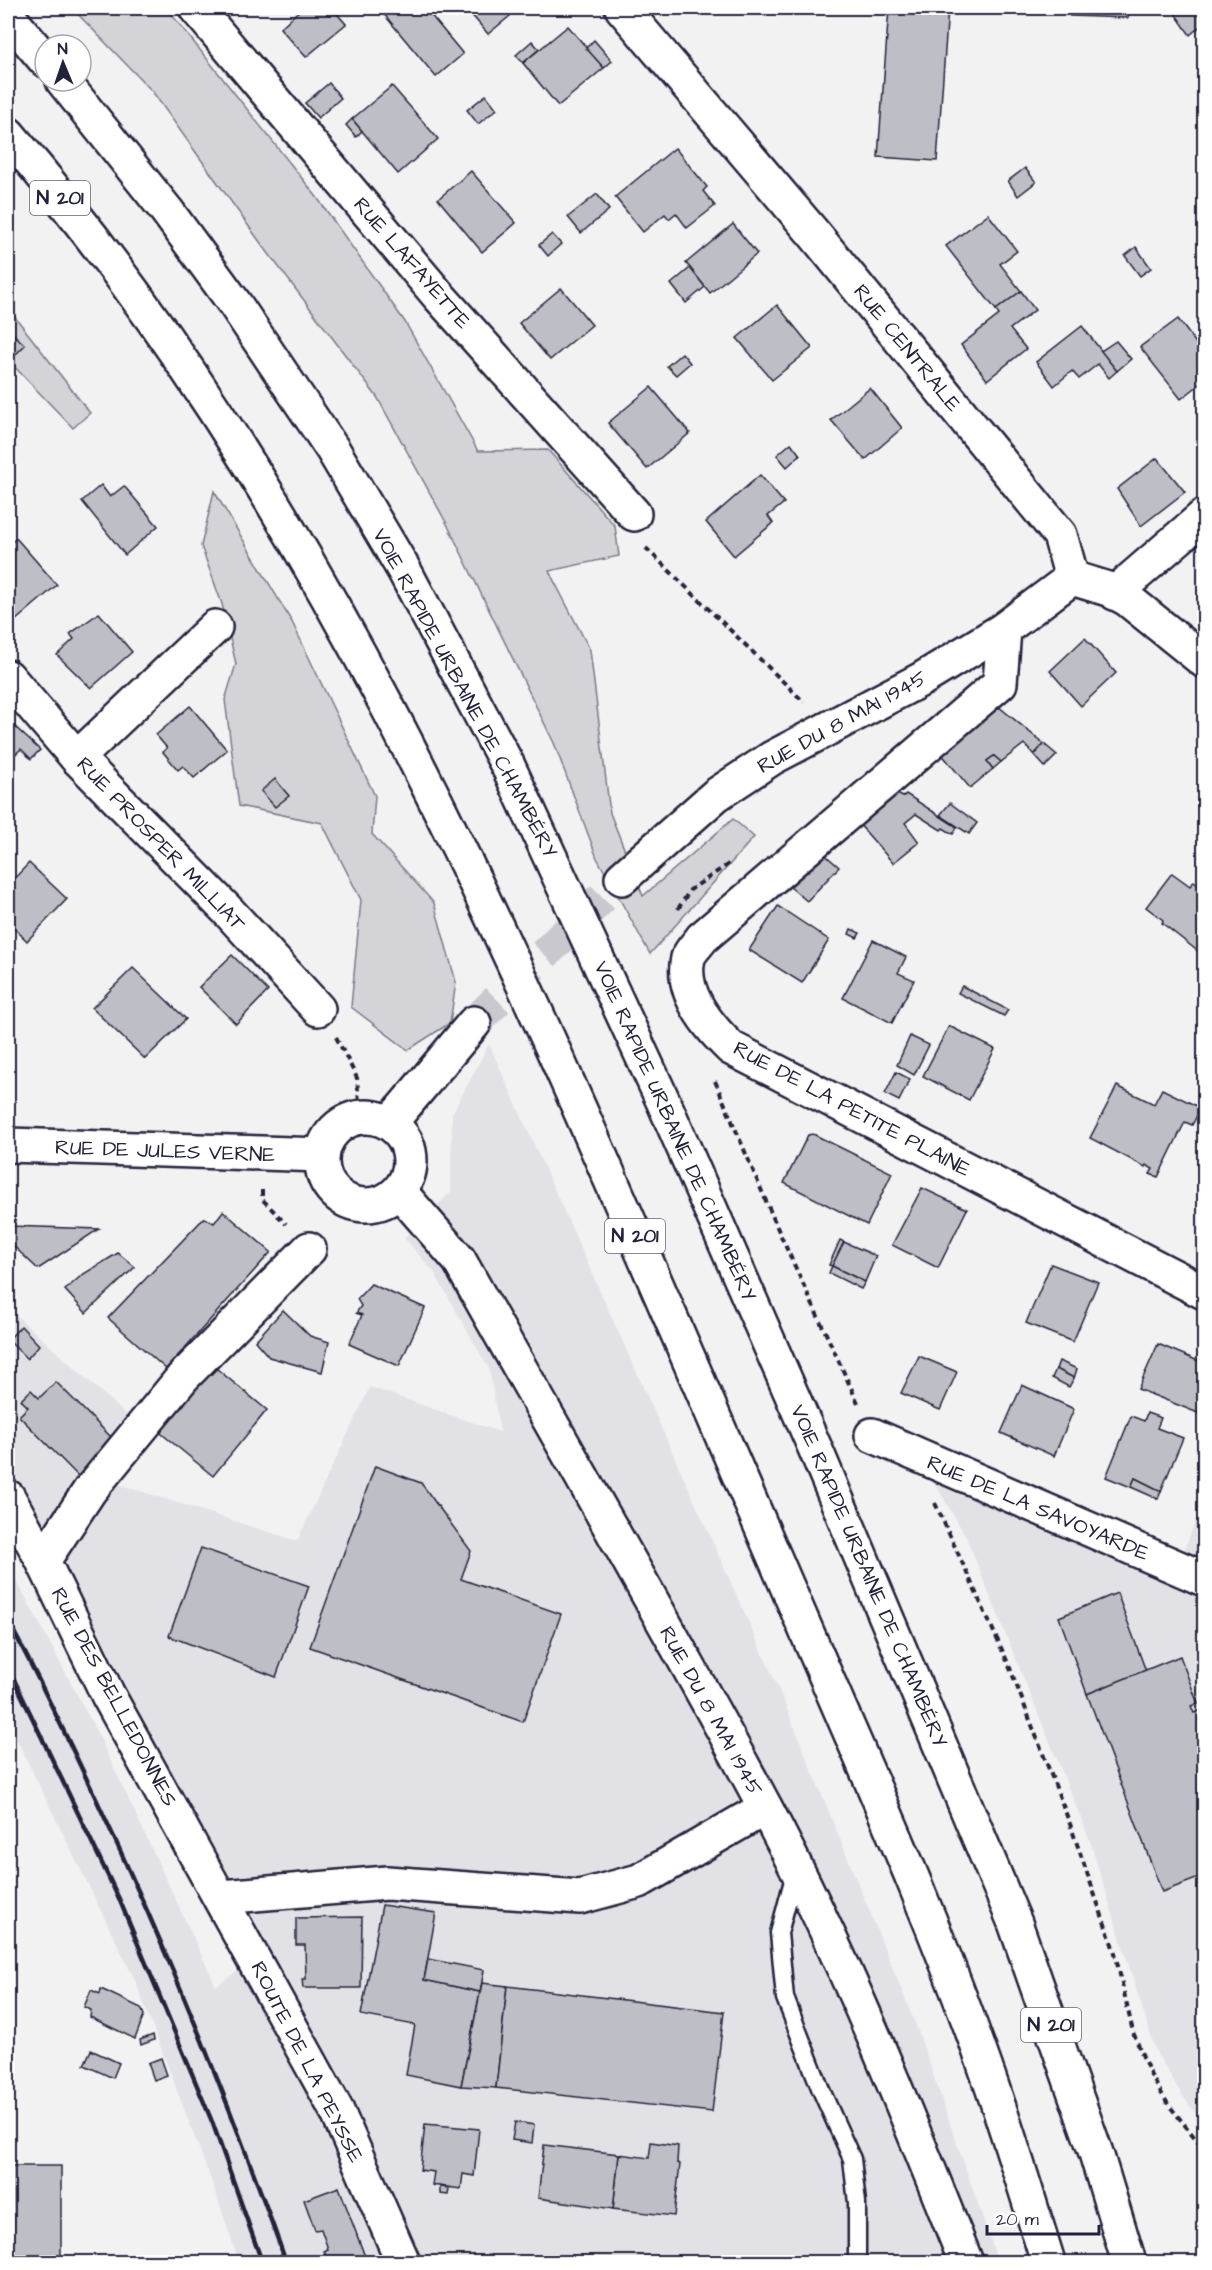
<svg xmlns="http://www.w3.org/2000/svg" width="1212" height="2270" font-family="'Architects Daughter',sans-serif">
  <rect width="100%" height="100%" fill="#f2f2f3"/>
  <filter id="ink" filterUnits="userSpaceOnUse"><feTurbulence type="fractalNoise" baseFrequency=".0167" numOctaves="2"/><feDisplacementMap in="SourceGraphic" scale="12" xChannelSelector="R" yChannelSelector="G"/><feConvolveMatrix kernelMatrix="1 2 1 2 8 2 1 2 1" color-interpolation-filters="sRGB"/></filter>
  <g filter="url(#ink)">
    <!-- built -->
    <g fill="#e2e2e6">
      <path d="M489,1044L780,1692L917,2028L998,2262H239L213,2185L135,1980L8,1722V1564L100,1738L216,1986L239,1970L202,1907L220,1897L8,1497V1308L152,1438L115,1483L297,1541L370,1387L500,1432L489,1369L434,1272L404,1238L451,1192L452,1114Z"/>
      <path d="M890,1444L1177,1567L1204,1500V2125L1182,2095L1156,2052L1089,1838L966,1537L935,1483Z"/>
    </g>
    <!-- green -->
    <g fill="#d3d3d8" stroke="#7a7a8a" stroke-width="1.5">
      <path d="M72,8H165L169,11L316,196L405,322L478,451L548,450L615,526L619,556L549,571L590,650L610,813L643,896L733,819L754,837L650,954L597,858L554,743L447,524L377,397L260,242L152,91Z"/>
      <path d="M8,308L90,413L73,428L9,361L24,345L8,329Z"/>
      <path d="M214,491L292,622L375,796L372,834L434,903L456,982L450,1023L408,1050L351,1007L361,900L322,823L239,806L225,700L236,664L222,604L201,546Z"/>
    </g>
    <!-- building -->
    <g fill="#bebec6" stroke="#22223b" stroke-width="1.5">
      <path d="M302,8H332L346,24L306,57L280,28Z"/>
      <path d="M389,8H425L463,54L436,77L383,13Z"/>
      <path d="M479,8H503L510,16L488,34L471,14Z"/>
      <path d="M889,8H948L937,161L878,157Z"/>
      <path d="M1071,8H1129L1128,18L1070,16Z"/>
      <path d="M1174,8H1204V23L1190,35L1172,9Z"/>
      <path d="M568,26L604,68L558,106L523,63Z"/>
      <path d="M594,40L612,61L604,68L586,48Z"/>
      <path d="M532,41L539,49L523,63L516,55Z"/>
      <path d="M329,83L341,98L318,118L305,103Z"/>
      <path d="M392,86L438,139L398,174L352,119Z"/>
      <path d="M486,95L497,109L478,124L467,110Z"/>
      <path d="M352,119L362,131L356,137L346,125Z"/>
      <path d="M675,148L707,187L703,191L715,206L687,228L676,213L669,219L665,214L643,232L615,197Z"/>
      <path d="M1025,168L1036,182L1018,196L1008,181Z"/>
      <path d="M471,171L516,223L482,252L438,199Z"/>
      <path d="M597,194L609,210L581,233L568,217Z"/>
      <path d="M988,214L1017,251L1000,264L1021,291L996,310L946,246Z"/>
      <path d="M733,224L757,254L710,293L686,263Z"/>
      <path d="M552,234L561,244L548,256L539,245Z"/>
      <path d="M1136,247L1151,268L1140,276L1125,256Z"/>
      <path d="M690,268L705,287L686,303L671,284Z"/>
      <path d="M561,288L592,325L550,360L519,323Z"/>
      <path d="M1021,291L1035,310L1010,329L1026,349L987,380L961,345L999,315L996,310Z"/>
      <path d="M777,305L812,348L772,380L737,338Z"/>
      <path d="M1178,319L1204,354V381L1181,399L1140,347Z"/>
      <path d="M1082,326L1117,371L1109,378L1098,364L1079,379L1072,371L1054,386L1036,362Z"/>
      <path d="M8,329L25,345L8,362Z"/>
      <path d="M1116,341L1131,359L1117,371L1101,351Z"/>
      <path d="M682,353L690,363L676,375L667,366Z"/>
      <path d="M651,387L690,433L647,469L608,423Z"/>
      <path d="M870,388L902,428L865,460L831,420Z"/>
      <path d="M791,443L800,455L787,467L777,455Z"/>
      <path d="M1157,458L1185,492L1141,526L1117,489Z"/>
      <path d="M760,475L784,503L768,516L773,523L734,556L706,522Z"/>
      <path d="M101,485L110,497L124,486L158,526L125,555L82,501Z"/>
      <path d="M16,538L57,585L15,621L8,612V546Z"/>
      <path d="M99,613L132,652L91,688L57,655L74,639L70,634Z"/>
      <path d="M1085,638L1116,673L1081,706L1050,671Z"/>
      <path d="M190,706L227,750L194,778L183,766L178,770L163,752L167,748L156,735Z"/>
      <path d="M998,706L1044,744L1034,755L1024,744L1001,762L994,756L987,761L993,769L970,788L940,752Z"/>
      <path d="M8,715L14,722L12,724L40,750L31,759L21,749L8,761Z"/>
      <path d="M1044,744L1057,755L1045,767L1034,755Z"/>
      <path d="M994,756L1001,762L993,769L987,761Z"/>
      <path d="M275,779L289,796L275,807L261,791Z"/>
      <path d="M897,794L903,797L906,794L957,827L953,834L943,828L941,830L916,814L905,823L919,842L893,863L859,824Z"/>
      <path d="M950,803L977,823L969,834L940,815Z"/>
      <path d="M822,852L839,867L807,901L790,887Z"/>
      <path d="M29,863L67,899L27,941L8,922V885Z"/>
      <path d="M1172,873L1190,886L1194,881L1204,889V956L1162,923L1163,920L1146,907Z"/>
      <path d="M778,906L829,940L802,983L749,950Z"/>
      <path d="M851,929L860,933L857,938L849,934Z"/>
      <path d="M873,940L906,957L898,973L914,980L892,1023L843,998Z"/>
      <path d="M232,955L268,991L236,1024L199,987Z"/>
      <path d="M133,968L186,1019L145,1059L92,1008Z"/>
      <path d="M962,986L1008,1010L1004,1016L958,993Z"/>
      <path d="M949,1026L995,1049L969,1100L923,1076Z"/>
      <path d="M910,1036L929,1045L914,1075L897,1065Z"/>
      <path d="M896,1072L910,1079L899,1101L885,1094Z"/>
      <path d="M1117,1086L1154,1104L1162,1089L1201,1108L1192,1125L1185,1122L1158,1177L1150,1174L1153,1169L1146,1165L1145,1167L1090,1138Z"/>
      <path d="M813,1134L892,1173L867,1225L784,1183L808,1135Z"/>
      <path d="M922,1188L967,1209L938,1268L892,1245Z"/>
      <path d="M223,1211L271,1252L166,1369L108,1318L204,1218L214,1223Z"/>
      <path d="M8,1226L99,1229L38,1269L8,1241Z"/>
      <path d="M840,1240L844,1242L832,1266L829,1265Z"/>
      <path d="M844,1242L876,1256L865,1282L832,1266Z"/>
      <path d="M118,1253L135,1267L86,1313L65,1290L82,1275Z"/>
      <path d="M1051,1264L1098,1282L1073,1342L1026,1323Z"/>
      <path d="M832,1266L865,1282L861,1289L829,1273Z"/>
      <path d="M371,1284L425,1308L399,1366L349,1344L362,1315L356,1313L361,1306L357,1299Z"/>
      <path d="M283,1310L310,1336L329,1342L322,1372L269,1357L255,1341Z"/>
      <path d="M21,1326L39,1345L27,1359L8,1340Z"/>
      <path d="M1158,1344L1203,1363L1204,1360V1399L1198,1413L1138,1389Z"/>
      <path d="M919,1356L957,1372L940,1410L901,1393Z"/>
      <path d="M1059,1361L1077,1369L1074,1378L1056,1369Z"/>
      <path d="M211,1364L267,1410L213,1476L157,1430Z"/>
      <path d="M1056,1369L1074,1378L1069,1387L1052,1378Z"/>
      <path d="M56,1382L115,1441L79,1477L19,1416L28,1407L21,1400L31,1390L39,1398Z"/>
      <path d="M1022,1385L1074,1409L1054,1456L1001,1433Z"/>
      <path d="M1147,1413L1161,1418L1157,1428L1183,1438L1161,1491L1135,1478L1131,1487L1106,1477L1131,1416L1144,1421Z"/>
      <path d="M375,1466L421,1483L471,1551L461,1579L561,1614L523,1722L310,1647Z"/>
      <path d="M1135,1478L1161,1491L1158,1499L1131,1487Z"/>
      <path d="M201,1548L309,1586L276,1677L169,1636Z"/>
      <path d="M1117,1593L1146,1671L1087,1694L1059,1617Z"/>
      <path d="M1180,1656L1198,1704L1191,1706L1194,1713L1204,1709V1876L1162,1892L1087,1694Z"/>
      <path d="M382,1905L436,1913L424,1980L480,1992L461,2086L406,2075L415,2025L361,2015Z"/>
      <path d="M362,1917L361,1988H303L302,1979H306L305,1945H296V1918Z"/>
      <path d="M428,1959L484,1970L480,1992L424,1980Z"/>
      <path d="M482,1983L507,1986L496,2088L461,2086Z"/>
      <path d="M507,1986L724,2012L712,2112L496,2088Z"/>
      <path d="M101,1989L141,2008L144,2015L135,2039L90,2017L91,2010L84,2007L91,1990L100,1994Z"/>
      <path d="M153,2035L154,2040L141,2045L140,2040Z"/>
      <path d="M91,2050L119,2063L113,2078L84,2065Z"/>
      <path d="M161,2058L167,2075L154,2080L148,2063Z"/>
      <path d="M515,2122L534,2125L532,2143L512,2140Z"/>
      <path d="M425,2124L479,2129L474,2176L463,2174L461,2189L432,2185L434,2172L420,2170Z"/>
      <path d="M651,2142L678,2146L677,2163L680,2164L674,2216L613,2209L619,2154L649,2158Z"/>
      <path d="M544,2145L619,2154L613,2209L538,2198Z"/>
      <path d="M10,2166H61V2260L40,2262L39,2257H12V2262H8V2230H11Z"/>
      <path d="M339,2187L367,2262L328,2260L324,2251L328,2249L321,2229L315,2230L304,2200Z"/>
      <path d="M440,2187L449,2188L448,2195L440,2194Z"/>
      <path d="M738,2255L791,2262H737Z"/>
    </g>
    <g fill="none" stroke-linecap="round" stroke-linejoin="round">
      <!-- secondary-tunnel -->
      <path stroke="#c8c8ce" stroke-width="33" stroke-dasharray="33 16" stroke-linecap="butt" d="M474,1023L622,878"/>
      <defs>
        <path id="service" d="M795,1873L779,1933L785,1998L821,2090L852,2159L857,2203V2262"/>
        <g id="minor">
          <path d="M196,8L438,295L634,514"/>
          <path d="M622,8L815,235L1060,535L1072,578"/>
          <path d="M1115,593L1204,516"/>
          <path d="M1004,629L1000,683L702,938C698,944 690,951 688,958C680,993 708,1026 731,1048L1204,1292"/>
          <path d="M8,677L77,758L228,911L318,1009"/>
          <path d="M77,758L215,627"/>
          <path d="M872,1435L1204,1579"/>
          <path d="M8,1497L43,1561L108,1695L337,2111L403,2262"/>
          <path d="M43,1561L90,1490L183,1377L309,1249"/>
          <path d="M221,1897L387,1883L580,1897L639,1881L765,1808"/>
        </g>
        <g id="secondary">
          <path d="M622,878L716,795L772,758L922,679L1004,629L1072,578L1108,589L1127,599L1204,661"/>
          <circle cx="366" cy="1161" r="44"/>
          <path d="M390,1123L474,1023"/>
          <path d="M8,1145L322,1155"/>
          <path d="M399,1191L459,1260C561,1442 667,1623 765,1807C843,1954 905,2109 966,2262"/>
        </g>
        <g id="trunk">
          <path d="M8,16L45,60"/>
          <path d="M63,81L167,211L235,304L333,450L404,570L508,766L664,1103L815,1448L1015,1923L1096,2153L1129,2262"/>
          <path d="M8,134C323,500 510,947 700,1385C749,1498 798,1612 847,1725C895,1835 942,1945 982,2058C1006,2125 1027,2194 1048,2262"/>
        </g>
      </defs>
      <!-- service casing -->
      <use href="#service" stroke="#22223b" stroke-width="21"/>
      <!-- minor casing -->
      <use href="#minor" stroke="#22223b" stroke-width="38"/>
      <!-- secondary casing -->
      <use href="#secondary" stroke="#22223b" stroke-width="38"/>
      <!-- trunk casing -->
      <use href="#trunk" stroke="#22223b" stroke-width="38"/>
      <!-- path -->
      <g stroke="#22223b" stroke-width="4" stroke-dasharray="6 4.5" stroke-linecap="butt">
        <path d="M646,548L804,702"/>
        <path d="M678,909L690,890L730,863"/>
        <path d="M336,1037L357,1078L359,1103"/>
        <path d="M715,1081L780,1234L858,1403"/>
        <path d="M262,1190V1199L286,1224"/>
        <path d="M935,1503L1008,1663L1070,1824L1115,1953L1133,2032L1150,2074L1168,2104L1204,2149"/>
      </g>
      <!-- service -->
      <use href="#service" stroke="#fff" stroke-width="16"/>
      <!-- minor -->
      <use href="#minor" stroke="#fff" stroke-width="33"/>
      <!-- secondary -->
      <use href="#secondary" stroke="#fff" stroke-width="33"/>
      <!-- trunk -->
      <use href="#trunk" stroke="#fff" stroke-width="33"/>
      <!-- rail -->
      <g stroke="#22223b" stroke-width="4.5">
        <path d="M8,1621C38,1675 64,1732 91,1788C164,1942 229,2101 286,2262"/>
        <path d="M8,1667L120,1901L213,2124L262,2262"/>
      </g>
    </g>
  </g>
  <g text-anchor="middle" dominant-baseline="central" stroke-width="6" stroke-linejoin="round" paint-order="stroke">
    <!-- shield labels -->
    <g fill="#fff" stroke="#646476" stroke-width="1.5">
      <rect x="30" y="181" width="60" height="34" rx="4.5"/>
      <rect x="605" y="1219" width="60" height="34" rx="4.5"/>
      <rect x="1021" y="2008" width="60" height="34" rx="4.5"/>
    </g>
    <g font-size="20" font-weight="bold" fill="#22223b">
      <text x="60" y="198">N 201</text>
      <text x="635" y="1236">N 201</text>
      <text x="1051" y="2025">N 201</text>
    </g>
    <!-- street labels -->
    <g font-size="21" fill="#22223b" stroke="#fff">
      <text transform="translate(412 263) rotate(49)">RUE LAFAYETTE</text>
      <text transform="translate(907 348) rotate(51)">RUE CENTRALE</text>
      <text transform="translate(465 693) rotate(62)">VOIE RAPIDE URBAINE DE CHAMBÉRY</text>
      <text transform="translate(842 722) rotate(-29)">RUE DU 8 MAI 1945</text>
      <text transform="translate(161 844) rotate(46)">RUE PROSPER MILLIAT</text>
      <text transform="translate(852 1109) rotate(28)">RUE DE LA PETITE PLAINE</text>
      <text transform="translate(675 1131) rotate(66)">VOIE RAPIDE URBAINE DE CHAMBÉRY</text>
      <text transform="translate(165 1151) rotate(2)">RUE DE JULES VERNE</text>
      <text transform="translate(1038 1508) rotate(23)">RUE DE LA SAVOYARDE</text>
      <text transform="translate(869 1576) rotate(67)">VOIE RAPIDE URBAINE DE CHAMBÉRY</text>
      <text transform="translate(114 1697) rotate(62)">RUE DES BELLEDONNES</text>
      <text transform="translate(711 1711) rotate(61)">RUE DU 8 MAI 1945</text>
      <text transform="translate(307 2062) rotate(63)">ROUTE DE LA PEYSSE</text>
    </g>
  </g>
  <!-- margin -->
  <rect width="1212" height="2270" fill="none" stroke="#fff" stroke-width="30"/>
  <rect x="15" y="15" width="1182" height="2240" fill="none" stroke="#22223b" stroke-width="2" filter="url(#ink)"/>
  <!-- north arrow -->
  <g transform="translate(63 63) rotate(358)"><circle r="28" fill="#ffffff" stroke="#a7a7b1" stroke-width="1.5"/>
  <path d="M0-4.5L10 22L0 15L-10 22Z" fill="#22223b"/>
  <text y="-9" font-size="16" font-weight="bold" text-anchor="middle" fill="#22223b">N</text>
  </g>
  <!-- scale -->
  <path d="M987 2225v9h112v-9" fill="none" stroke="#22223b" stroke-width="3"/>
  <text x="996" y="2225" font-size="18" fill="#22223b" stroke="#ffffff" stroke-width="4.5" paint-order="stroke">20 m</text>
</svg>
